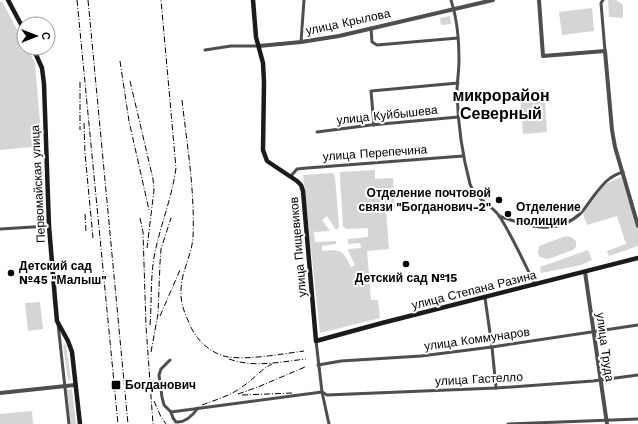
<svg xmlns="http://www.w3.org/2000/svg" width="638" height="424" font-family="'Work Sans',sans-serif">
  <rect width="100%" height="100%" fill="#fff"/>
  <!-- green -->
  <g fill="#d5d5d5">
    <path d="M608,0H616L623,5V18L609,17Z"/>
    <path d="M2,1L24,43V48H27L35,63L42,146L0,150V2Z"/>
    <path d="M592,8L594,31L562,35L559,12Z"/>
    <path d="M450,16L451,24L441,25L440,18Z"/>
    <path d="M544,89L547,132L523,134L520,91Z"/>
    <path d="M375,170V179L393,178L395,209L386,210L389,249L367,251L371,300H378L380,318L320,333L303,175L333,173L335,177L339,227L336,230L327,216L322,220L330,231L314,232L315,242L336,241V244L322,246V251C342,249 342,250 351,267L355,265L348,251L349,249L361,248L360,243L348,244V239L368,237V228L347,229L343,227L340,176V172Z"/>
    <path d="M621,177L638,230V246L609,256L607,251L626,244L617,216L587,225L583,214L604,185Z"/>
    <path d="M566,236L571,237L576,241V247L573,250L548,259L540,257L538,253L539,246Z"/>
    <path d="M588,250L592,260L581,265L541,273L540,267Z"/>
    <path d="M40,302L43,329L28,331L25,303Z"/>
    <path d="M66,344L71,380H68L63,345Z"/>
    <path d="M72,389L76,424H71L67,390Z"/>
    <path d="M32,411L33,424H0V414Z"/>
  </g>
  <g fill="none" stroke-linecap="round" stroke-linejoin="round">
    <!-- minor -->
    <g stroke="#4e4e4e" stroke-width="3">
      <path d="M451,0C457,18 459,40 459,60C459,71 457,82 457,93C458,124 462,154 470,184C475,200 492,204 500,217C513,238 524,262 535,285"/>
      <path d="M603,0L601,3L605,51"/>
      <path d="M371,28L372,42L377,45L458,38"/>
      <path d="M301,42L304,0"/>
      <path d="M205,50L231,46H259"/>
      <path d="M374,125L371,91L458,83"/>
      <path d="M317,132L371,125L458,117"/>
      <path d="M291,176L297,169L307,168L463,156"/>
      <path d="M499,216C527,226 555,236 580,214C585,209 589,202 593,197C602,185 609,176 623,172"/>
      <path d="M0,229L49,226"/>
      <path d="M485,298L492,347L496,388"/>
      <path d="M58,324L69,424"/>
      <path d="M316,341L322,392L329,424"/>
      <path d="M170,360L161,369L159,375L162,397L164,405L171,412L322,392"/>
      <path d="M318,365L341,361L421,356L492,347L638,325"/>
      <path d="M322,392L327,395L496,388L593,381L638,375"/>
      <path d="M171,412L173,418L176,422C186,423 193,415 198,408"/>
      <path d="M508,424L638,419"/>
    </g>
    <!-- tertiary -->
    <g stroke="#4e4e4e" stroke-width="4">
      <path d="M539,0L543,56L605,51L612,130L615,147L638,226"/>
      <path d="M259,46L301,42L339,36L493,0"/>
      <path d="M585,272L607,424"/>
      <path d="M0,393L75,385"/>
    </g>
    <!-- secondary -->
    <g stroke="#1b1b1b" stroke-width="4.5">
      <path d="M8,0L24,30"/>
      <path d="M253,0L256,37L263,63L264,82L263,150L267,161L297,181L301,185L303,191L316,341L382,323L638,258"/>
      <path d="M33,48L42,68L44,84L49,226L55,299L57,321L68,341L72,352L80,424"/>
    </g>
    <!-- rail -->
    <g stroke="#000" stroke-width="1" stroke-dasharray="6 2 1 2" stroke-linecap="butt">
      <path d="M77,0L118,424"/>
      <path d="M88,0L128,424"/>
      <path d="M120,61L129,121L149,210"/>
      <path d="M130,81L153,179L154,190L147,248"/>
      <path d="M80,82V130"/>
      <path d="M182,100C187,145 195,191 193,237C192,255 181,272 181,290C180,303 185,314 190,325C196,340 211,354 228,357C250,360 281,354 304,351"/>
      <path d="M84,123L85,153L93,238"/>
      <path d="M85,214L86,232"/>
      <path d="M140,218L143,232L146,326L153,424"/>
      <path d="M160,316L180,270"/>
      <path d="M150,325C152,301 150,276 155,252C161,224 172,197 176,168L161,0"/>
      <path d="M151,352L158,314L160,263L161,249L171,218"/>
      <path d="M229,359C254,368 279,362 306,359"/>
      <path d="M238,394L258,387L305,367"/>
      <path d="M242,395L293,393"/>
      <path d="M154,401L161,417L166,424"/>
      <path d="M202,405C215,400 230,396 242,387C253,380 261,369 272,364"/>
    </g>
  </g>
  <!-- markers -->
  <g fill="#000" stroke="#fff" stroke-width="1.5">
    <circle cx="499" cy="200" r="4"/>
    <circle cx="508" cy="214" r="4"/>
    <circle cx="406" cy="264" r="4"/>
    <circle cx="11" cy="273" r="4"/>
    <rect x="111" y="380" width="10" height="10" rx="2"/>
  </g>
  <g text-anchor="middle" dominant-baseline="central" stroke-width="4" stroke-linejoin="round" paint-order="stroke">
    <!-- street labels -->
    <g font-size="12" fill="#000" stroke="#fff">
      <text transform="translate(348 22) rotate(-12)">улица Крылова</text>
      <text transform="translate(387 115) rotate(-6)">улица Куйбышева</text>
      <text transform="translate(375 153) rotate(-4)">улица Перепечина</text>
      <text transform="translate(38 184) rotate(-93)">Первомайская улица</text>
      <text transform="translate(298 247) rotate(-95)">улица Пищевиков</text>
      <text transform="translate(474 290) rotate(-14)">улица Степана Разина</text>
      <text transform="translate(477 339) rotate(-8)">улица Коммунаров</text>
      <text transform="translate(605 347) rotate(82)">улица Труда</text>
      <text transform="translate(479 379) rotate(-3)">улица Гастелло</text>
    </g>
    <!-- poi labels -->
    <g font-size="12" font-weight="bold" fill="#000" stroke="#fff" text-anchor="start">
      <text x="491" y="193" text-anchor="end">Отделение почтовой<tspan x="491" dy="14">связи "Богданович-2"</tspan></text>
      <text x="516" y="207">Отделение<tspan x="516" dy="14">полиции</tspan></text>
      <text x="19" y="266">Детский сад<tspan x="19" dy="14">№45 "Малыш"</tspan></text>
      <text x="406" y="278" text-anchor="middle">Детский сад №15</text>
      <text x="125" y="385">Богданович</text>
    </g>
    <!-- district labels -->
    <g font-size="16" font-weight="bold" fill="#000" stroke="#fff">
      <text x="501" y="95">микрорайон<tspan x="501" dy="18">Северный</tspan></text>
    </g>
  </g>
  <!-- north arrow -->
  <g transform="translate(36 36) rotate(90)"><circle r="19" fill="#ffffff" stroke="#999999"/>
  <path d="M0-3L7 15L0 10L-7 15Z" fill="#000000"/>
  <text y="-6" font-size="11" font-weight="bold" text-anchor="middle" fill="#000000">С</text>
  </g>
</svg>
